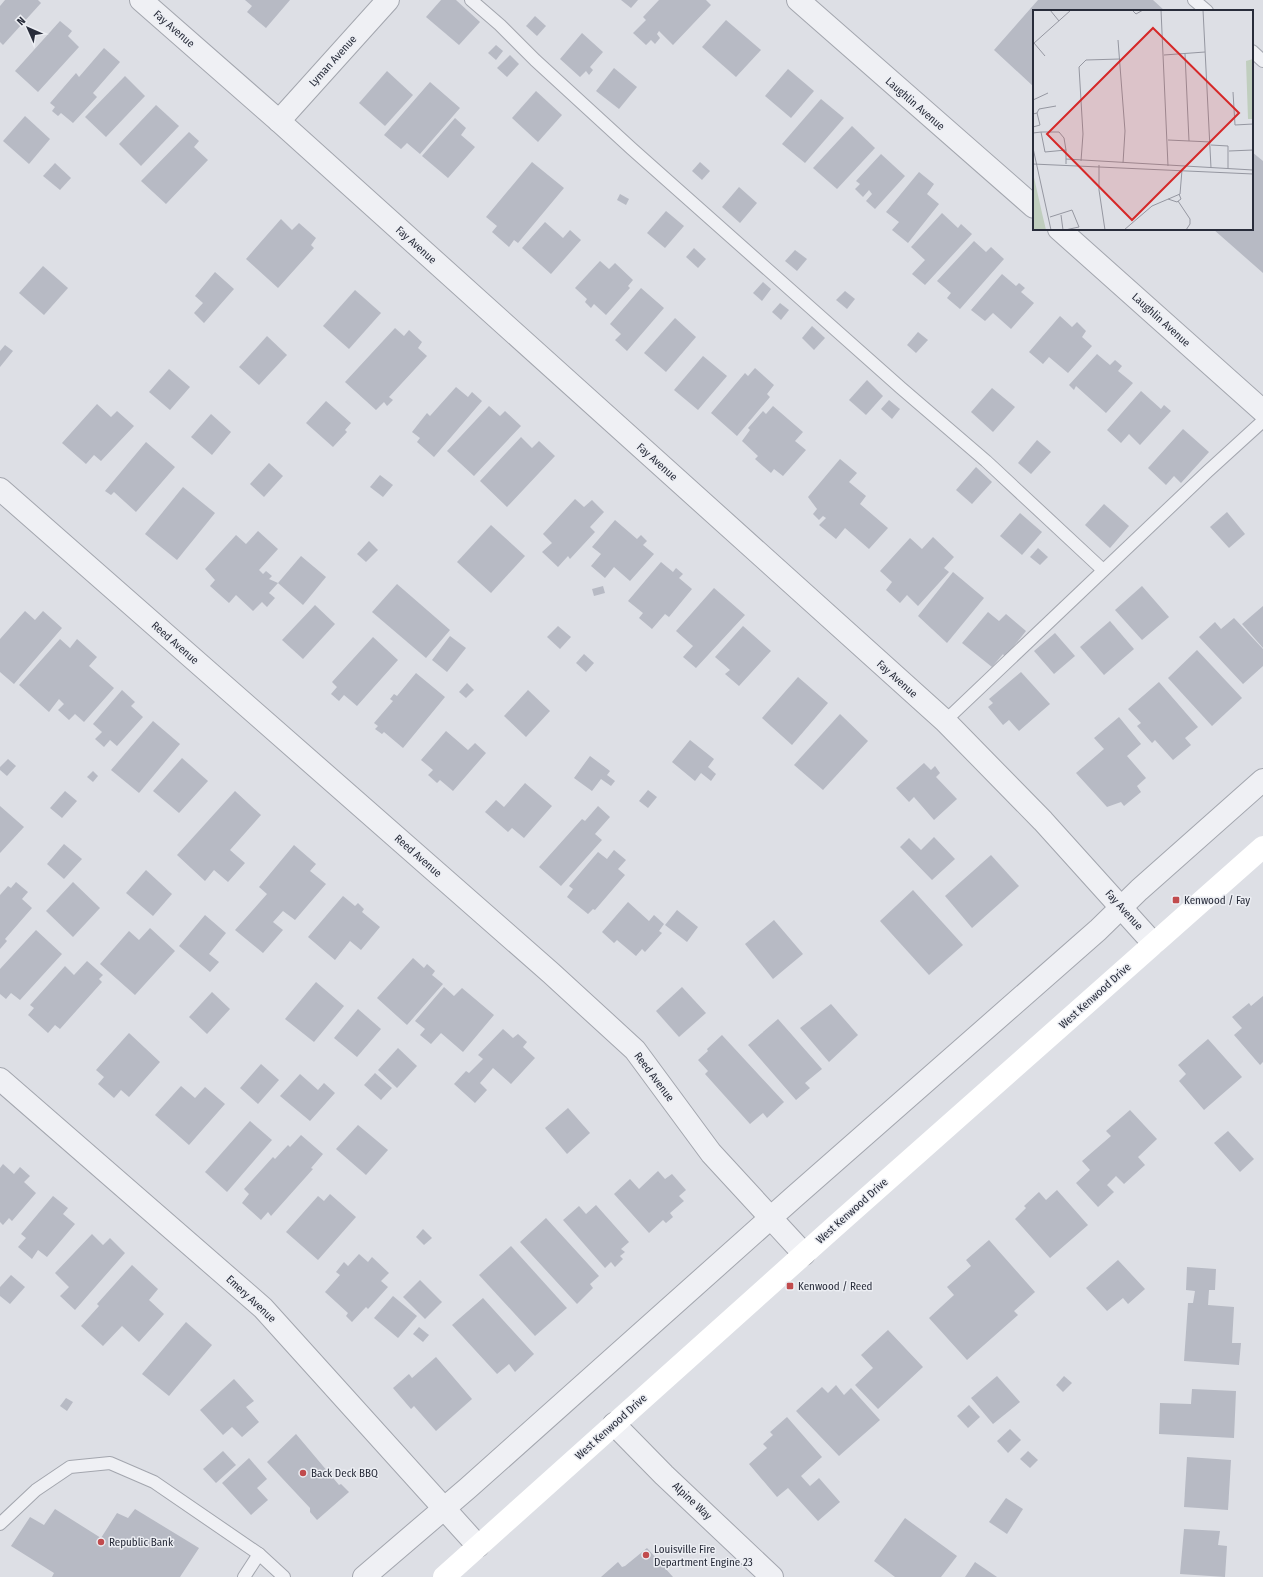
<svg xmlns="http://www.w3.org/2000/svg" width="1263" height="1577" font-family="'Fira Sans Condensed',sans-serif">
  <rect width="100%" height="100%" fill="#dddfe5"/>
  <!-- building -->
  <g fill="#b7bac4">
    <path d="M5,0H38L41,3L3,45L0,42V6Z"/>
    <path d="M245,0H290L266,28L247,12L252,6Z"/>
    <path d="M441,0H456L480,22L459,45L426,17Z"/>
    <path d="M621,0H638L631,8Z"/>
    <path d="M659,0H706L711,5L673,45L659,31L657,34L660,38L655,44L651,40L646,45L633,33L646,20L643,17Z"/>
    <path d="M1038,0H1153L1165,11H1034V87L994,50Z"/>
    <path d="M535,16L546,26L537,36L526,26Z"/>
    <path d="M726,20L761,50L736,77L702,47Z"/>
    <path d="M60,21L72,31L68,36L79,47L38,92L15,71Z"/>
    <path d="M582,33L603,52L590,67L593,70L589,75L586,71L580,77L560,59Z"/>
    <path d="M496,45L503,51L496,60L488,53Z"/>
    <path d="M104,48L120,62L93,93L97,97L73,123L61,113L58,116L52,111L55,107L50,103L76,73L79,77Z"/>
    <path d="M510,55L519,64L507,77L497,68Z"/>
    <path d="M614,68L637,87L619,109L596,91Z"/>
    <path d="M788,69L814,91L791,118L765,96Z"/>
    <path d="M387,71L413,95L385,126L359,103Z"/>
    <path d="M125,76L145,96L106,137L85,117Z"/>
    <path d="M430,82L460,108L420,154L407,143L401,149L384,135Z"/>
    <path d="M536,91L562,115L538,142L512,118Z"/>
    <path d="M821,99L844,118L805,163L782,144Z"/>
    <path d="M156,105L179,126L141,166L119,144Z"/>
    <path d="M25,116L50,139L29,164L3,141Z"/>
    <path d="M455,118L466,128L461,135L475,147L448,178L422,156Z"/>
    <path d="M852,126L875,148L837,189L813,168Z"/>
    <path d="M189,132L199,141L194,147L208,160L166,204L141,181Z"/>
    <path d="M1252,152L1263,161V273L1213,229H1252Z"/>
    <path d="M881,154L905,176L875,209L866,201L872,194L869,190L863,197L855,189L860,184L856,181Z"/>
    <path d="M532,162L564,188L518,243L514,240L509,247L492,232L497,226L486,217Z"/>
    <path d="M700,162L710,171L702,180L692,171Z"/>
    <path d="M55,163L71,178L60,190L43,176Z"/>
    <path d="M919,172L934,184L927,194L939,204L908,243L892,230L899,222L886,212Z"/>
    <path d="M739,187L757,203L740,223L722,207Z"/>
    <path d="M620,194L629,199L626,205L617,200Z"/>
    <path d="M666,211L684,226L665,248L647,233Z"/>
    <path d="M942,213L958,228L961,224L972,234L925,285L912,274L925,260L911,247Z"/>
    <path d="M281,219L292,230L299,223L316,238L311,245L314,248L278,288L246,259Z"/>
    <path d="M545,222L563,238L570,230L581,240L551,274L522,248Z"/>
    <path d="M974,241L986,252L991,247L1004,259L960,309L947,298L951,293L937,281Z"/>
    <path d="M694,248L706,259L698,268L686,257Z"/>
    <path d="M795,250L807,259L797,271L785,261Z"/>
    <path d="M600,261L609,269L615,263L633,280L628,286L630,288L606,315L594,304L591,308L585,302L587,299L575,288Z"/>
    <path d="M43,266L68,288L44,315L19,293Z"/>
    <path d="M215,272L234,289L204,323L194,313L203,303L195,296Z"/>
    <path d="M1002,274L1016,286L1019,283L1025,288L1021,292L1034,303L1011,329L993,313L985,321L971,310Z"/>
    <path d="M763,282L771,289L762,301L753,293Z"/>
    <path d="M641,288L664,308L627,351L615,340L621,334L610,324Z"/>
    <path d="M355,290L381,313L349,349L323,326Z"/>
    <path d="M845,291L855,299L847,309L836,300Z"/>
    <path d="M780,303L789,310L781,320L772,312Z"/>
    <path d="M1060,316L1072,327L1077,322L1086,331L1082,337L1092,346L1068,373L1049,357L1043,364L1029,352Z"/>
    <path d="M675,318L696,337L666,372L644,353Z"/>
    <path d="M812,326L825,338L814,350L802,338Z"/>
    <path d="M395,328L404,336L409,330L422,342L418,348L427,356L389,397L393,400L387,406L384,402L376,410L345,382Z"/>
    <path d="M918,332L928,340L916,353L907,345Z"/>
    <path d="M267,336L287,355L259,385L239,367Z"/>
    <path d="M5,345L13,351L0,367V351Z"/>
    <path d="M1097,354L1110,365L1115,360L1122,366L1118,371L1133,383L1106,413L1076,386L1074,390L1069,385Z"/>
    <path d="M703,356L727,376L698,410L674,390Z"/>
    <path d="M755,368L774,385L767,394L770,397L737,436L711,413L745,373L748,376Z"/>
    <path d="M169,369L190,387L170,410L149,392Z"/>
    <path d="M867,380L883,396L866,415L849,400Z"/>
    <path d="M456,387L468,397L472,392L482,401L434,457L417,442L420,438L412,432L427,413L430,416Z"/>
    <path d="M992,388L1015,407L993,432L971,412Z"/>
    <path d="M1141,391L1161,409L1164,405L1171,411L1140,445L1129,434L1121,443L1107,430Z"/>
    <path d="M889,400L900,409L892,419L881,409Z"/>
    <path d="M326,401L351,423L345,430L347,432L333,447L306,423Z"/>
    <path d="M97,404L111,417L117,411L134,426L101,461L94,455L86,464L62,443Z"/>
    <path d="M489,406L500,416L505,411L521,426L474,476L447,451Z"/>
    <path d="M773,406L803,432L795,441L806,450L783,476L774,469L771,473L755,459L758,456L742,441L750,430L748,428L763,411L766,414Z"/>
    <path d="M211,414L231,432L212,455L191,437Z"/>
    <path d="M1183,429L1209,452L1181,483L1174,476L1166,485L1148,468Z"/>
    <path d="M521,437L532,448L539,441L555,456L507,507L480,481Z"/>
    <path d="M1037,440L1051,452L1031,474L1018,463Z"/>
    <path d="M146,442L175,467L136,512L114,492L111,495L105,491Z"/>
    <path d="M840,459L857,473L849,482L866,496L860,504L888,528L869,549L845,528L836,539L819,525L826,518L823,516L819,520L813,514L817,509L808,497Z"/>
    <path d="M269,463L283,476L264,497L250,484Z"/>
    <path d="M976,467L992,482L972,504L956,490Z"/>
    <path d="M380,475L393,485L383,497L370,487Z"/>
    <path d="M183,487L215,513L177,560L145,534Z"/>
    <path d="M575,499L584,507L592,500L604,512L590,527L595,532L570,559L568,556L558,567L542,552L552,543L543,534Z"/>
    <path d="M1104,504L1129,526L1110,548L1085,525Z"/>
    <path d="M1227,512L1245,534L1229,548L1210,527Z"/>
    <path d="M1020,513L1042,532L1022,555L1000,536Z"/>
    <path d="M615,520L637,539L641,535L647,541L643,545L654,554L630,581L614,567L605,578L591,566L601,554L592,547Z"/>
    <path d="M491,525L525,556L491,593L457,562Z"/>
    <path d="M258,531L278,549L259,570L263,574L266,571L272,576L269,579L278,583L269,593L275,598L267,607L262,602L253,611L236,595L229,603L210,586L215,580L205,569L236,535L246,544Z"/>
    <path d="M933,537L954,557L944,568L949,572L918,606L907,595L900,603L886,590L892,582L880,571L910,538L922,549Z"/>
    <path d="M369,541L378,550L366,562L357,554Z"/>
    <path d="M1038,548L1048,557L1040,565L1030,557Z"/>
    <path d="M301,556L326,577L303,605L278,583Z"/>
    <path d="M661,562L673,572L676,568L683,574L679,578L692,589L669,617L665,614L652,629L639,618L643,613L628,601Z"/>
    <path d="M953,572L984,598L947,643L918,616Z"/>
    <path d="M397,584L450,630L426,658L372,612Z"/>
    <path d="M603,586L605,593L594,596L592,589Z"/>
    <path d="M1142,586L1169,617L1142,640L1115,610Z"/>
    <path d="M714,588L745,615L696,668L683,657L693,646L676,631Z"/>
    <path d="M315,605L335,624L303,659L282,640Z"/>
    <path d="M1263,606V648L1242,624Z"/>
    <path d="M25,611L35,620L43,611L62,628L14,684L0,672V639Z"/>
    <path d="M988,612L999,621L1006,614L1026,631L1005,657L1003,654L992,667L962,643Z"/>
    <path d="M1234,618L1263,649V666L1243,684L1199,637L1215,622L1221,629Z"/>
    <path d="M1110,621L1134,649L1104,675L1080,647Z"/>
    <path d="M558,626L571,637L560,649L547,637Z"/>
    <path d="M743,626L771,651L739,686L725,674L730,670L715,657Z"/>
    <path d="M1055,633L1075,656L1054,674L1034,651Z"/>
    <path d="M450,636L466,648L447,672L432,660Z"/>
    <path d="M373,637L398,660L357,706L344,695L339,701L331,694L337,687L332,682Z"/>
    <path d="M60,639L70,648L77,639L97,657L89,666L114,688L84,722L75,714L69,720L58,710L64,704L59,699L49,712L19,685Z"/>
    <path d="M1197,650L1242,698L1212,726L1168,678Z"/>
    <path d="M584,654L594,663L586,672L576,663Z"/>
    <path d="M1021,672L1050,704L1019,731L1009,720L1003,725L988,707L993,703L989,699Z"/>
    <path d="M416,673L445,697L403,748L384,732L382,734L375,729L378,726L374,723L393,701L390,699L394,694L397,696Z"/>
    <path d="M798,677L828,703L792,745L762,718Z"/>
    <path d="M1159,682L1198,727L1185,738L1191,745L1173,760L1155,740L1152,743L1137,726L1141,723L1128,709Z"/>
    <path d="M467,683L474,690L466,698L459,692Z"/>
    <path d="M122,690L135,702L131,706L143,717L117,746L110,740L104,747L95,739L102,732L93,724Z"/>
    <path d="M528,690L550,711L526,737L504,716Z"/>
    <path d="M840,714L868,741L823,790L794,765Z"/>
    <path d="M1119,717L1141,744L1127,756L1146,778L1137,786L1141,792L1124,806L1121,802L1107,807L1076,773L1104,749L1094,738Z"/>
    <path d="M153,721L180,744L139,793L111,770Z"/>
    <path d="M446,731L468,750L475,743L486,753L453,791L440,780L437,783L428,775L433,770L421,760Z"/>
    <path d="M690,740L714,759L708,767L716,774L711,781L701,773L695,781L672,762Z"/>
    <path d="M590,756L610,771L607,775L615,781L611,786L601,779L592,791L574,778Z"/>
    <path d="M182,758L208,781L179,813L153,791Z"/>
    <path d="M8,759L16,766L7,776L0,770V767Z"/>
    <path d="M924,763L931,770L935,766L940,773L936,777L957,799L934,820L914,797L909,802L896,788Z"/>
    <path d="M93,771L98,776L93,782L87,777Z"/>
    <path d="M525,783L552,806L524,838L512,828L508,832L485,812L496,800L504,807Z"/>
    <path d="M648,790L657,797L648,808L639,801Z"/>
    <path d="M65,791L77,801L62,818L50,808Z"/>
    <path d="M235,791L261,815L230,850L245,863L228,882L214,870L205,881L177,855Z"/>
    <path d="M0,806L24,827L0,853Z"/>
    <path d="M598,806L610,817L595,834L602,840L561,886L539,867L582,819L585,821Z"/>
    <path d="M934,837L955,859L932,880L900,847L909,838L921,850Z"/>
    <path d="M64,844L82,859L64,879L47,864Z"/>
    <path d="M294,845L316,864L310,871L326,884L295,920L283,911L273,922L283,930L263,953L235,930L267,894L259,887Z"/>
    <path d="M614,850L626,860L618,869L625,875L595,910L593,909L588,914L567,897L573,889L569,886L598,852L607,859Z"/>
    <path d="M991,855L1019,886L972,928L945,896Z"/>
    <path d="M146,870L172,894L153,916L126,893Z"/>
    <path d="M16,882L28,892L22,899L32,908L5,939L7,941L0,949V895L8,886L11,888Z"/>
    <path d="M73,882L100,908L73,937L46,911Z"/>
    <path d="M913,890L963,945L929,975L880,921Z"/>
    <path d="M343,896L355,906L358,903L364,909L362,912L380,927L361,950L350,941L335,960L308,937Z"/>
    <path d="M628,902L649,921L654,915L664,924L659,931L662,933L645,952L642,949L636,956L617,940L614,943L602,932Z"/>
    <path d="M677,910L698,927L687,942L665,925Z"/>
    <path d="M205,915L226,933L209,954L219,962L210,972L179,946Z"/>
    <path d="M774,920L803,954L773,979L745,944Z"/>
    <path d="M150,928L175,951L135,995L100,964L129,931L139,940Z"/>
    <path d="M36,930L62,954L20,1000L11,993L6,999L0,994V969Z"/>
    <path d="M413,958L424,968L427,964L435,971L432,975L443,984L407,1025L377,998Z"/>
    <path d="M87,961L103,975L99,979L102,982L60,1029L55,1025L48,1033L28,1015L34,1008L30,1005L65,966L74,975Z"/>
    <path d="M316,982L344,1006L314,1042L285,1019Z"/>
    <path d="M444,987L454,996L462,988L494,1015L463,1052L441,1033L431,1044L420,1035L425,1029L415,1021Z"/>
    <path d="M682,987L706,1013L679,1037L656,1011Z"/>
    <path d="M212,992L230,1009L207,1034L189,1017Z"/>
    <path d="M1263,996V1062L1260,1065L1234,1035L1242,1028L1232,1017L1249,1003L1251,1006Z"/>
    <path d="M831,1004L858,1035L829,1062L800,1028Z"/>
    <path d="M358,1009L381,1029L357,1057L334,1038Z"/>
    <path d="M778,1019L822,1069L805,1083L810,1088L796,1100L748,1045Z"/>
    <path d="M503,1029L513,1038L518,1034L527,1042L523,1047L535,1058L511,1084L493,1068L480,1083L487,1090L475,1103L454,1084L466,1071L469,1073L483,1059L478,1055Z"/>
    <path d="M129,1033L160,1062L129,1097L121,1090L114,1098L98,1084L104,1077L96,1070Z"/>
    <path d="M722,1035L784,1102L767,1118L763,1113L750,1124L705,1074L708,1071L698,1060L708,1051L707,1049Z"/>
    <path d="M1208,1039L1242,1077L1204,1110L1179,1081L1186,1074L1178,1065Z"/>
    <path d="M398,1048L417,1066L397,1088L378,1070Z"/>
    <path d="M261,1064L279,1080L258,1104L240,1088Z"/>
    <path d="M375,1073L392,1088L381,1100L364,1085Z"/>
    <path d="M300,1074L318,1090L324,1083L335,1093L310,1121L280,1096Z"/>
    <path d="M181,1086L195,1098L205,1087L225,1104L189,1145L155,1115Z"/>
    <path d="M568,1108L590,1133L567,1154L545,1128Z"/>
    <path d="M1130,1110L1157,1139L1138,1157L1145,1165L1124,1184L1116,1176L1107,1185L1114,1192L1098,1207L1076,1183L1090,1170L1082,1161L1111,1136L1106,1131Z"/>
    <path d="M250,1121L272,1140L227,1192L205,1172Z"/>
    <path d="M358,1125L388,1150L366,1175L336,1149Z"/>
    <path d="M1228,1131L1254,1159L1240,1172L1214,1143Z"/>
    <path d="M301,1135L323,1154L311,1168L313,1169L271,1216L268,1212L261,1220L242,1203L249,1194L244,1189L273,1157L275,1159L288,1145L290,1147Z"/>
    <path d="M3,1164L14,1174L20,1167L30,1176L24,1182L36,1193L12,1221L9,1218L3,1225L0,1222V1168Z"/>
    <path d="M658,1171L665,1179L672,1174L686,1190L679,1196L684,1201L670,1213L673,1217L666,1223L663,1220L649,1233L614,1194L630,1179L639,1189Z"/>
    <path d="M1057,1190L1088,1225L1050,1258L1015,1219L1026,1208L1024,1206L1039,1192L1046,1200Z"/>
    <path d="M330,1194L356,1217L318,1260L286,1232L318,1196L324,1201Z"/>
    <path d="M53,1196L68,1208L63,1214L75,1224L47,1257L38,1250L32,1259L18,1247L26,1238L21,1234Z"/>
    <path d="M596,1205L629,1242L621,1249L625,1252L620,1256L623,1259L615,1267L611,1262L605,1268L563,1220L579,1206L586,1214Z"/>
    <path d="M546,1218L599,1276L590,1284L593,1288L577,1304L520,1242Z"/>
    <path d="M423,1229L432,1238L424,1245L416,1237Z"/>
    <path d="M92,1234L103,1245L110,1238L125,1253L75,1310L60,1296L69,1287L55,1273Z"/>
    <path d="M989,1240L1035,1292L1014,1311L1018,1315L967,1360L929,1318L954,1295L947,1287L971,1266L966,1260Z"/>
    <path d="M511,1246L567,1308L535,1336L479,1275Z"/>
    <path d="M359,1254L368,1262L372,1257L389,1273L381,1281L388,1287L368,1309L366,1307L352,1322L346,1316L348,1313L325,1292L340,1275L336,1272L344,1262L348,1266Z"/>
    <path d="M1118,1260L1145,1289L1128,1304L1123,1298L1107,1311L1086,1288Z"/>
    <path d="M132,1265L158,1289L149,1300L164,1314L139,1342L122,1326L103,1346L81,1326L99,1306L97,1304Z"/>
    <path d="M1187,1267L1216,1269L1215,1290H1209L1208,1305L1234,1307L1232,1343H1241L1239,1365L1184,1361L1188,1303H1193L1195,1291L1186,1290Z"/>
    <path d="M11,1275L25,1287L10,1304L0,1296V1287Z"/>
    <path d="M420,1280L442,1302L425,1319L403,1297Z"/>
    <path d="M393,1296L417,1316L398,1338L374,1318Z"/>
    <path d="M483,1298L534,1354L515,1372L509,1364L497,1374L452,1325Z"/>
    <path d="M186,1322L212,1345L169,1396L142,1374Z"/>
    <path d="M419,1327L429,1335L423,1342L413,1334Z"/>
    <path d="M888,1330L923,1367L878,1409L855,1385L873,1368L861,1355Z"/>
    <path d="M436,1357L472,1399L436,1431L414,1406L411,1409L393,1388L409,1374L412,1378Z"/>
    <path d="M997,1376L1020,1402L993,1424L971,1398Z"/>
    <path d="M1064,1376L1072,1383L1063,1392L1056,1385Z"/>
    <path d="M234,1379L254,1401L246,1407L259,1422L242,1437L232,1427L223,1435L200,1410Z"/>
    <path d="M836,1385L844,1395L851,1388L880,1420L839,1456L796,1411L822,1387L828,1393Z"/>
    <path d="M1192,1389L1236,1391L1234,1438L1159,1434L1160,1403L1191,1404Z"/>
    <path d="M66,1398L73,1402L67,1411L60,1406Z"/>
    <path d="M969,1405L980,1417L968,1428L957,1416Z"/>
    <path d="M787,1417L822,1457L801,1476L810,1486L819,1478L840,1502L818,1521L788,1488L777,1497L749,1464L767,1448L763,1444L773,1435L770,1432Z"/>
    <path d="M1010,1429L1021,1440L1008,1453L997,1441Z"/>
    <path d="M296,1434L339,1485L341,1484L349,1492L317,1520L310,1512V1508L267,1462Z"/>
    <path d="M223,1451L236,1465L216,1483L203,1469Z"/>
    <path d="M1028,1451L1038,1460L1030,1468L1020,1459Z"/>
    <path d="M1187,1457L1231,1460L1228,1510L1184,1507Z"/>
    <path d="M249,1458L267,1479L257,1488L268,1500L251,1515L222,1483Z"/>
    <path d="M1006,1498L1023,1509L1007,1534L989,1522Z"/>
    <path d="M55,1509L101,1538L117,1513L128,1518L135,1509L199,1548L180,1577H52L54,1573L11,1546L30,1517L44,1525Z"/>
    <path d="M905,1518L957,1556L941,1577H895L874,1561Z"/>
    <path d="M1184,1529L1220,1531L1218,1545L1227,1546L1225,1577L1180,1574Z"/>
    <path d="M647,1548L673,1577H601L618,1562L622,1567L625,1566Z"/>
    <path d="M975,1562L997,1577H965Z"/>
  </g>
  <g fill="none" stroke-linecap="round" stroke-linejoin="round">
    <defs>
      <g id="lane">
        <path d="M471,0L500,25L535,60L632,149L901,388L986,461L1103,570"/>
        <path d="M1194,0L1207,11"/>
        <path d="M1252,51L1263,61"/>
        <path d="M945,721L1207,472L1263,421"/>
        <path d="M0,1524L36,1490L70,1467L110,1463L154,1482L259,1554"/>
        <path d="M244,1577L259,1554L284,1577"/>
      </g>
      <g id="street">
        <path d="M141,0L279,121L945,721L1043,821L1153,943"/>
        <path d="M798,0L1034,207"/>
        <path d="M279,121L388,0"/>
        <path d="M1059,229L1263,411"/>
        <path d="M0,489L551,973L635,1050L711,1153L804,1254"/>
        <path d="M0,1079L263,1308L478,1546"/>
        <path d="M614,1424L664,1475L772,1577"/>
        <path d="M364,1577L468,1488L794,1197L1098,930L1139,890L1263,780"/>
      </g>
    </defs>
    <!-- lane casing -->
    <use href="#lane" stroke="#a3a6ae" stroke-width="14"/>
    <!-- street casing -->
    <use href="#street" stroke="#a3a6ae" stroke-width="24"/>
    <!-- lane -->
    <use href="#lane" stroke="#eff0f4" stroke-width="12"/>
    <!-- street -->
    <use href="#street" stroke="#eff0f4" stroke-width="22"/>
    <!-- secondary -->
    <path stroke="#fff" stroke-width="22" d="M444,1577L832,1229L1263,847"/>
  </g>
  <!-- markers -->
  <g fill="#c14b4d" stroke="#eceef3" stroke-width="1.5">
    <rect x="1172" y="896" width="8" height="8" rx="2"/>
    <rect x="786" y="1282" width="8" height="8" rx="2"/>
    <circle cx="303" cy="1473" r="4"/>
    <circle cx="101" cy="1542" r="4"/>
    <circle cx="646" cy="1555" r="4"/>
  </g>
  <g text-anchor="middle" dominant-baseline="central" stroke-width="3" stroke-linejoin="round" paint-order="stroke">
    <!-- street labels -->
    <g font-size="11" fill="#282c3a" stroke="#eceef3">
      <text transform="translate(174 29) rotate(41)">Fay Avenue</text>
      <text transform="translate(333 61) rotate(-48)">Lyman Avenue</text>
      <text transform="translate(915 104) rotate(41)">Laughlin Avenue</text>
      <text transform="translate(416 245) rotate(42)">Fay Avenue</text>
      <text transform="translate(1161 320) rotate(42)">Laughlin Avenue</text>
      <text transform="translate(657 462) rotate(42)">Fay Avenue</text>
      <text transform="translate(175 643) rotate(41)">Reed Avenue</text>
      <text transform="translate(897 679) rotate(42)">Fay Avenue</text>
      <text transform="translate(418 856) rotate(41)">Reed Avenue</text>
      <text transform="translate(1124 910) rotate(48)">Fay Avenue</text>
      <text transform="translate(1095 996) rotate(-42)">West Kenwood Drive</text>
      <text transform="translate(654 1077) rotate(53)">Reed Avenue</text>
      <text transform="translate(852 1211) rotate(-42)">West Kenwood Drive</text>
      <text transform="translate(251 1299) rotate(43)">Emery Avenue</text>
      <text transform="translate(611 1427) rotate(-42)">West Kenwood Drive</text>
      <text transform="translate(692 1501) rotate(43)">Alpine Way</text>
    </g>
    <!-- poi labels -->
    <g font-size="11" fill="#282c3a" stroke="#eceef3" text-anchor="start">
      <text x="1184" y="900">Kenwood / Fay</text>
      <text x="798" y="1286">Kenwood / Reed</text>
      <text x="311" y="1473">Back Deck BBQ</text>
      <text x="109" y="1542">Republic Bank</text>
      <text x="654" y="1549">Louisville Fire<tspan x="654" dy="13">Department Engine 23</tspan></text>
    </g>
  </g>
  <!-- overview -->
  <g transform="translate(1033 10)">
    <rect width="220" height="220" fill="#dddfe5"/>
    <path d="M220,49V109H215L213,51ZM0,163L9,203L13,220H0Z" fill="#c0cebe"/>
    <path fill="none" stroke="#9597a1" stroke-width="1" d="M17,0L26,11M99,0L103,4L110,0M128,0L135,156M170,0L178,158M85,30L92,121L90,153M1,33L12,46M0,34L38,0M152,44L156,131M131,45L172,42M200,82L202,115L220,114M0,90L15,83M0,104L4,103L6,99L23,96M0,117L7,115L4,103M8,122H26L31,128L33,140M0,123L8,122L12,142L33,140V149M135,130L178,132M178,135L195,136V159M0,138L18,220M196,141L220,140M48,151L50,124L46,57L53,50L87,49M0,154L220,164M33,154V149L220,160M66,155V180L72,220M135,189L144,192L148,189L146,184M145,191L157,209V214L153,220M28,205L30,220M17,207L39,200L46,217L32,220M91,220L119,196L147,184L149,160"/>
    <path fill="#d62828" fill-opacity="0.15" stroke="#d62828" stroke-width="2" d="M120,18L206,103L99,210L14,124Z"/>
    <rect width="220" height="220" fill="none" stroke="#282c3a" stroke-width="2"/>
  </g>
  <!-- north arrow -->
  <g transform="translate(28 28) rotate(315)" stroke="#eceef3" stroke-width="3" paint-order="stroke">
  <path d="M0-3L7 15L0 10L-7 15Z" fill="#282c3a"/>
  <text y="-6" font-size="11" font-weight="bold" text-anchor="middle" fill="#282c3a">N</text>
  </g>
</svg>
